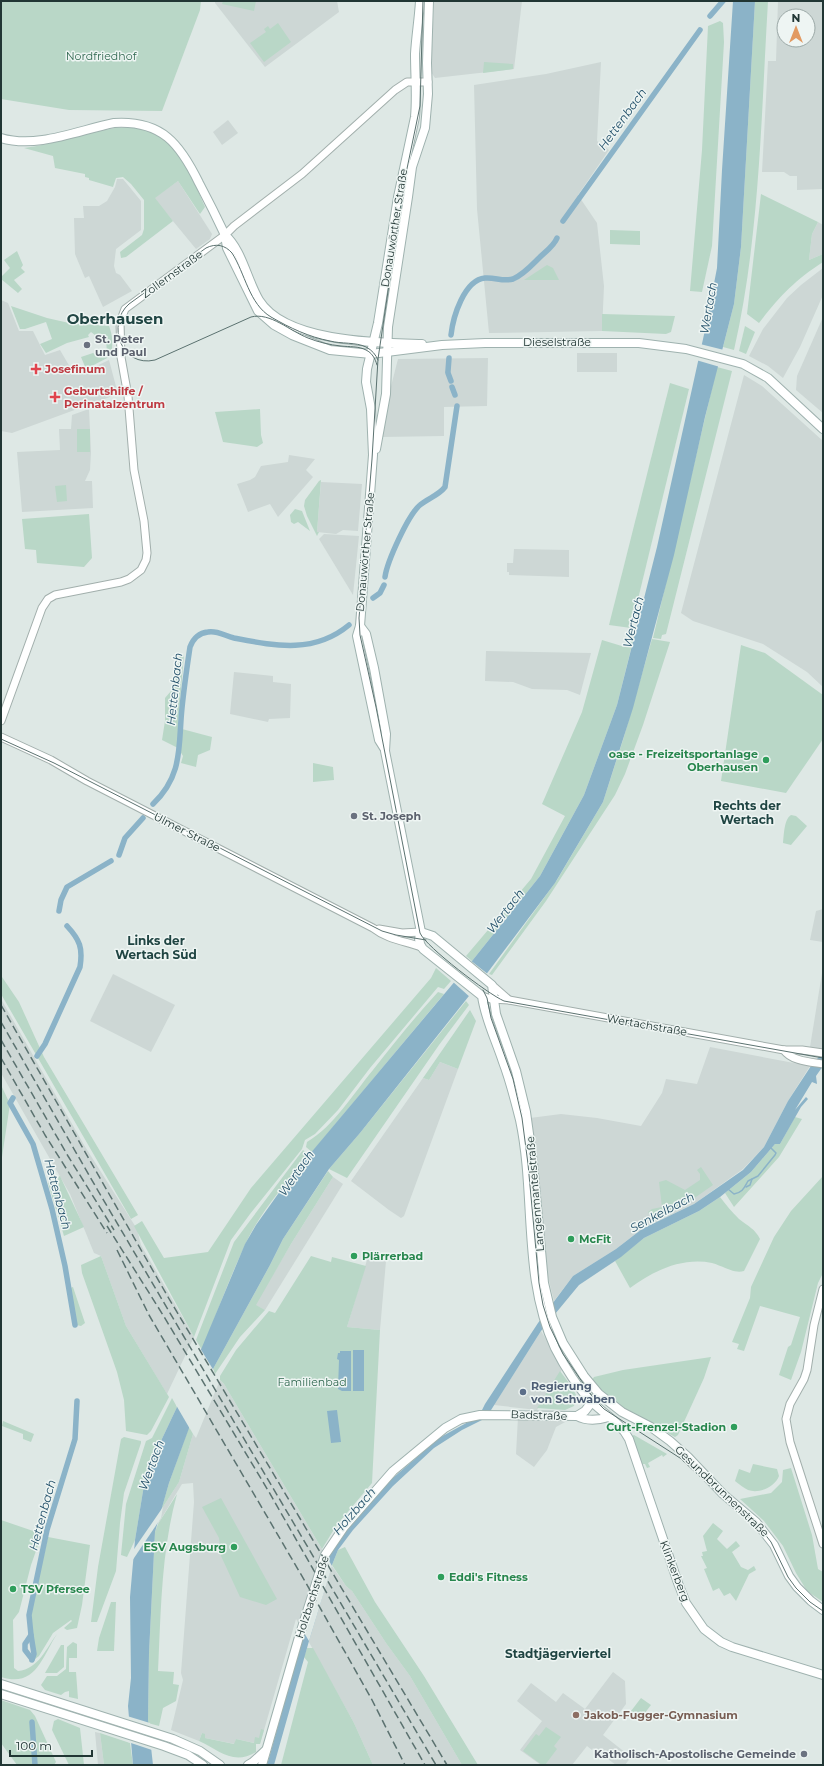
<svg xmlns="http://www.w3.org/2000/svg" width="824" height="1766" font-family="Montserrat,sans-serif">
  <rect width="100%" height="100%" fill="#dee8e5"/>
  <!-- built -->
  <g fill="#cdd7d5" fill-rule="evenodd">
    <path d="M215,1H337L339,12L265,67L215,3Z"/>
    <path d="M434,1H522L514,69L435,78L431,72Z"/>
    <path d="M778,1H823V189L797,190V176H790L784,172H762L768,61H776ZM784,16H808V40H784Z"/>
    <path d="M601,62L597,141L609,150L578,195L597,223L604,286L602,331L489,333L477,209L474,85L546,74Z"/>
    <path d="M228,120L238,133L222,145L213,132Z"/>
    <path d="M117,179H123L141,201V230L116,249L114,266L116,273L120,275L132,291L103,307L89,276L85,278L75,254L74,218H84L83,206H99L107,201L115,187Z"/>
    <path d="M178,181L212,234L210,239L196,249L154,198Z"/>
    <path d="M818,222L823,225V254L809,260L812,234Z"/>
    <path d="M823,268V295L800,347L783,378L768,366L749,356L763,329L787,298L801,285Z"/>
    <path d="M1,300L8,303L19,331H33L45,355L60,350L74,374L82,373L109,360L118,394L12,433L1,431Z"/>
    <path d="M823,317V413L796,390L797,376Z"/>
    <rect x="577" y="353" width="40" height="19"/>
    <path d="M488,358L487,406L444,407V436L382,437L388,398L398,359Z"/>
    <path d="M744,375L762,386L823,441V687L807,672L763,644L693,621L681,613Z"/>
    <path d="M89,409L91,452L90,470L85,481H92L93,508L22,512L17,452L60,450L59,429H71L72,415Z"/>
    <path d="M289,455L315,459L306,470L313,477L278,517L270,504L248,512L237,484L250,480L255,477L261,466L288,462Z"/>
    <path d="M321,482L362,484L358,531L343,530L336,534L317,532Z"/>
    <path d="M324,534L359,536L353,595L319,539Z"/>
    <path d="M514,549L569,550V577L509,575V572H507V563H513Z"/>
    <path d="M486,651L591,653L580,695L567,690L532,689L513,682L485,681Z"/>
    <path d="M234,672L273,676V682L291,684L290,718L269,719L268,722L230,714Z"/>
    <path d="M823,909V942L810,940L816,911Z"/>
    <path d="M823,967V1049L810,1047Z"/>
    <path d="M113,974L175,1005L151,1052L90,1021Z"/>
    <path d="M1,999L84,1145L137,1229L141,1245L194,1337L167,1394L126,1326L101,1256L94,1253L70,1194L1,1073Z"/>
    <path d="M710,1047L810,1066L788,1101L764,1147L743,1169L694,1204L642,1229L616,1249L573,1276L554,1301L548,1277L530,1118L561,1114L597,1118L641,1126L662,1093L666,1079L697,1084Z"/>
    <path d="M440,1062L458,1069L404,1216L401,1218L389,1210L351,1181L423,1078L429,1080Z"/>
    <path d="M333,1177L343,1184L265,1310L255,1305L291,1244Z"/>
    <path d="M370,1250L377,1252V1259L386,1261L380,1330L347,1327Z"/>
    <path d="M541,1331L563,1368L537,1410L494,1405Z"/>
    <path d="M220,1380L224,1384L332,1566L346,1586L352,1591L386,1643L410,1676L462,1765H373L354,1723L296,1619L260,1744L236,1739L235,1744L205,1738L202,1733L199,1741L171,1730L183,1680L181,1673L194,1502L193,1483L182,1484L158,1524L161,1510L179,1482L193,1434L196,1438Z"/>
    <path d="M518,1417L567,1421L556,1427L547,1450L534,1467L516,1454Z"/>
    <path d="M613,1672L625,1681L626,1704L603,1735L631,1757L625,1765H616L593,1748L592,1750L587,1746L572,1765H541L520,1750L542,1721L517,1701L531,1683L556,1702L563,1693L585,1709Z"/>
    <path d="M95,1732L100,1733L104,1765H98Z"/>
  </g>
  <!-- green -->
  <g fill="#b9d7c7">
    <path d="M1,1H201L200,10L162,111L69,110L1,99Z"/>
    <path d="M223,1H256L254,11L222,4Z"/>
    <path d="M755,1H768C761,117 760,236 734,350L723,347L734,304L741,247Z"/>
    <path d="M720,21L723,23L724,42L712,246L702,292L690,291L702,150L708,26Z"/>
    <path d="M278,23L291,42L264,62L250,43L266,32L264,29L268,26L270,29Z"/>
    <path d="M484,62L513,64V69L483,73Z"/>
    <path d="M115,128C122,128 129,127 136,128C179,134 190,173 205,207L200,214L178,181L155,198L173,221L126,257L121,258L120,252L142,235L144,229V200L131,184L123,177L116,178L113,187L89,180V178L85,177V174L55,168L53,156L24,148C55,144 84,133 115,128Z"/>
    <path d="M761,194L818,222L812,234L809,260L823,254V262C795,280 779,297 759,323L747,314Z"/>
    <path d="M610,230L640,231V245L610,244Z"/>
    <path d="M17,251L23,265L21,268L25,272L14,280L22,289L18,293L1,279V277L10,268L4,260Z"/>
    <path d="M547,265L553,268L559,280H524Z"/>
    <path d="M11,306L47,318L69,323L109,326C113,336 113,345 111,356L86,369L81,357L93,353L96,355L99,354L101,356L107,354L106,338L99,337L98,334L95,335L91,332L88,335L89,337L67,343L46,353L40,344L52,339L46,322L25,329H20Z"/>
    <path d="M602,314L675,316L671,332L666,334L602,331Z"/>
    <path d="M745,326L755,332L746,354L739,351Z"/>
    <path d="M717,367L732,371L666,634L662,635L661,639L653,638Z"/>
    <path d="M670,383L689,389L631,628L609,625Z"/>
    <path d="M260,409L261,435L263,443L257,447L223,442L215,412Z"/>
    <rect x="77" y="429" width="13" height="23"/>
    <path d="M321,480L317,532H319L317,536L307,516L304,506L305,500L319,481Z"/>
    <path d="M66,485L67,501L57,502L55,486Z"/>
    <path d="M295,509L302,511L310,531L298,522L294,524L291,522L290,515Z"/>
    <path d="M89,514L92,558L84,567L37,563L36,550L25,549L22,519Z"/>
    <path d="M629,636L634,637L617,705L584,795L540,876L472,961L466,956L531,879L565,816L542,804L582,712L602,640L625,647Z"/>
    <path d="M652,639L670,642L643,725L625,774L615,795L546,901L492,975L489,974L557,880L603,802L623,740Z"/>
    <path d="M741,645L765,653L823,695V739L786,793L721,781Z"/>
    <path d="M184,654L178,725L182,729L212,737L210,750L198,755L196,767L181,763L183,756L178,748L162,740L165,721V698L171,691L177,677L179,657Z"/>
    <path d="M313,763L333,767L334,780L313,782Z"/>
    <path d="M791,815L796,816L807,826L791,845L783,843C784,835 784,819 791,815Z"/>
    <path d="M436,968L451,981L444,989L438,987L370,1068L338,1110L315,1134L305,1140L302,1149L250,1214L231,1240L194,1337L134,1226L142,1221L164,1258L208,1252L251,1188L431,978Z"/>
    <path d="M2,977L19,1002L44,1057L138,1215L131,1219L1,994Z"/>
    <path d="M438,992L444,994L312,1152L306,1147L307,1142C334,1126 353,1094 373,1070C394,1043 415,1017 438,992Z"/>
    <path d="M466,1001L469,1005L439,1045L347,1178L329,1169L360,1133Z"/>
    <path d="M470,1010L476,1021L458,1069L440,1062L429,1080L423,1078Z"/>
    <path d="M1,1085L10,1104L2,1157L1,1188Z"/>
    <path d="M795,1117L802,1119L779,1157L734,1207L725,1193L751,1172L775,1144H780Z"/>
    <path d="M303,1150L309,1155C288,1180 258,1215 245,1245C229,1279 216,1315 202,1350L196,1340L234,1242Z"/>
    <path d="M701,1167L713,1185L686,1204L654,1220L648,1212L652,1209L662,1207L659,1182L666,1180L685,1190L700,1180V1174L697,1170Z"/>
    <path d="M328,1171L333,1177L291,1244L256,1305L265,1310L240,1337L215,1374L213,1369L270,1265L283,1239Z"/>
    <path d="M60,1176L84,1227L64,1236L48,1183Z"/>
    <path d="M823,1176V1273L818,1283L801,1352L791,1380L779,1375L788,1347L791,1345L800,1317L760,1306L744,1351L737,1349L739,1344L732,1342L750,1298L751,1287L774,1237L791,1211Z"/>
    <path d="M720,1197C726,1205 732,1212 739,1219C748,1226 755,1229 760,1239L744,1271C734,1274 723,1266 712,1263C682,1257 653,1271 630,1288L615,1261L644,1238L699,1211Z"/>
    <path d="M101,1256L126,1326L169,1397L151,1431L147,1435L126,1431L124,1400L117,1372L82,1273L81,1265Z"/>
    <path d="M311,1256L331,1262L332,1257L366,1266L347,1327L380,1330L372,1483L336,1526L322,1549L224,1384L220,1380V1376L236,1350L269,1311L275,1313Z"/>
    <path d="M73,1287L85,1323L81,1326L76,1325L70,1288Z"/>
    <path d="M711,1357L704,1378L678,1435L675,1437L626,1410L608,1397L592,1380L594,1377L623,1370Z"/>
    <path d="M560,1371L572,1387L576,1395L574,1406L565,1410L537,1408Z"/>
    <path d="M172,1398L177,1407L160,1443L144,1485L135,1540L127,1557L121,1555L126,1504L146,1441L152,1438Z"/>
    <path d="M3,1421L34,1434L31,1442L23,1439V1434L2,1426Z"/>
    <path d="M189,1427L193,1434L179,1482L161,1510L169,1483Z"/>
    <path d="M634,1435L667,1454L663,1457L662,1455L648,1463L650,1467L647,1468L645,1464H642L632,1436Z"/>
    <path d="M124,1437L141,1441V1443L124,1493L120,1523L116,1571L97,1622H91L98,1567L121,1439Z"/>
    <path d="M753,1464L777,1469L779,1476C775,1487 759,1494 748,1490C744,1488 739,1484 735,1481L739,1469L750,1473Z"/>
    <path d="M791,1468L812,1535L818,1569L823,1572V1602L807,1591L796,1573L783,1546L764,1521L740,1499L771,1493L782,1482L783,1470Z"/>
    <path d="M177,1494C161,1552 161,1611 158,1671L174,1672L173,1684L179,1685L176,1701L163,1708L159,1726L148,1723V1720L149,1653L155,1532L158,1524Z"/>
    <path d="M221,1498L277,1599L266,1605L240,1597L221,1556L219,1538L202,1507Z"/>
    <path d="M1,1520L42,1534L31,1565L19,1612L13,1620L14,1668L18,1671C39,1669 46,1648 57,1634C42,1657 36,1688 1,1677Z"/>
    <path d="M713,1523L723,1531L717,1539L727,1549L736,1541L740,1546L732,1552L741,1567L748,1570L754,1566L756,1570L749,1574L736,1601L730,1593L724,1596L719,1588L713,1591L704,1569L707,1568L701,1556H703L702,1552L707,1551L703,1536Z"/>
    <path d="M48,1537L90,1545L82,1605L77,1628L67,1630L64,1628L72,1621L71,1620L53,1633L39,1656L35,1659L30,1616Z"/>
    <path d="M345,1547L375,1602L424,1676L478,1765H462L410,1676L386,1643L352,1591L346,1586L332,1565L338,1550Z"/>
    <path d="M111,1602H116L114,1651H97L99,1638Z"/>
    <path d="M73,1642L77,1644V1658H69V1672H76L78,1699L69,1697V1691L65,1692L61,1695L45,1690L41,1685L47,1676H57L66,1669L67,1647Z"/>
    <path d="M61,1645H64V1667L57,1673H45Z"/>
    <path d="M307,1648H313L354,1723L373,1765H281L308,1662L304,1657Z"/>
    <path d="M641,1698L651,1705L641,1718L631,1711Z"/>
    <path d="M1,1700L30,1710L35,1716L56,1762L54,1765H17L1,1743Z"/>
    <path d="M58,1719L80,1728L84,1765H69L68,1763L52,1730L54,1721Z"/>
    <path d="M546,1727L561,1737L554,1746L557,1749L545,1765H542L523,1751L536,1734L539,1736Z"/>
    <path d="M261,1729L264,1730L260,1744H256V1752C233,1766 219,1750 199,1741L202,1733L205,1734V1738L234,1744L236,1739L254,1743L255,1737L259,1738Z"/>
    <path d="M100,1733L130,1743L133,1765H104Z"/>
  </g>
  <!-- water -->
  <g fill="#8bb3c8">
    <path d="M733,1H755L741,247L734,304L705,417L674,555L633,708L603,802L555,883L488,972L360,1133L329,1169L283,1239L270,1265L213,1369L192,1420L169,1483L155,1532L149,1653L148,1720L153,1765H133L128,1706L131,1678L130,1597L135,1540L144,1485L160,1443L177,1407L245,1244L256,1225L288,1180L472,961L540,876L584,795L617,705L657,547L705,330L717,268L722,170Z"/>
    <path d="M823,1052V1066L816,1076L817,1084L812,1082L795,1110L806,1097L808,1099L801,1107L780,1144H775L751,1172L720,1197L699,1211L644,1238L621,1257L579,1285L541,1331L486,1418L462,1430L434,1448L393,1486L353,1530L338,1550L332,1565L309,1641L274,1765H267L304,1633L328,1558L338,1539L386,1484L439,1438L479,1416L485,1404L538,1323L573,1276L616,1249L642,1229L694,1204L743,1170L764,1147L788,1101L811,1066Z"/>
    <rect x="353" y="1350" width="11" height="41"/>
    <path d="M340,1351H351V1391H342L338,1389L339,1360L337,1359L338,1353H340Z"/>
    <path d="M337,1410L341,1442L331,1443L327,1411Z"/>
  </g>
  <!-- pier -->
  <g fill="#dee8e5">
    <path d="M700,344L724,350L720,367L696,360Z"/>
    <path d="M470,960L489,975L471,998L452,981Z"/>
    <path d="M200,1348L214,1371L190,1429L176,1405Z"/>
    <path d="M163,1507L161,1518L132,1561V1552Z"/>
    <path d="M327,1557L332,1566L309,1641L303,1631Z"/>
    <path d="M127,1716L150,1723L152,1750L128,1742Z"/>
  </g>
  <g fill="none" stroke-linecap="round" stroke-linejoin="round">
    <!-- stream -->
    <g stroke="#8bb3c8" stroke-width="1.5">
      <path d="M746,1187L750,1185L752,1179"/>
      <path d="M728,1189L734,1194C743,1192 744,1188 748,1181L758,1176L775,1155L776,1153L771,1148"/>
    </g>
    <!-- canal -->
    <g stroke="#8bb3c8" stroke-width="5.5">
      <path d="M710,16L723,1"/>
      <path d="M563,221L700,30"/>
      <path d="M451,335C453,317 464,280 485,278C495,277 503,282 513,279C523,275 531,266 539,258C545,252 554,246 557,238"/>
      <path d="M448,371L449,358"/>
      <path d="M448,373L451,381"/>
      <path d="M452,387L455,395"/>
      <path d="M385,577C387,562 408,515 420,505C428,498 438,496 445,487L457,406"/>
      <path d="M373,598L380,593L384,585"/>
      <path d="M153,804C184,774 178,745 182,708C184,687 187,667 190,647C193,639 198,633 208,632C217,630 225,636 234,638C276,646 314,654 349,625"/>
      <path d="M119,855L125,838L143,818"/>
      <path d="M59,911L61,900L67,887L111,861"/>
      <path d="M37,1056L45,1044L80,967C83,948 80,940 67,926"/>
      <path d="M13,1098L10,1103L33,1144L52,1209L65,1266L75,1325"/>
      <path d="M31,1635L34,1654L32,1660"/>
      <path d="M32,1659L25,1650V1644L31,1635L29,1615L47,1530L75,1439L77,1401"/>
      <path d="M32,1722L35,1765"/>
    </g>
    <defs>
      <g id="tertiary">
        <path d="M1,721L42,608L48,599L55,595L121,582L129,579L141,570L146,560L147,553L144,521L134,470L128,396L121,357L120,322L125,309L225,235L234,226L302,174L395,90L407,82H428"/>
        <path d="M1,737L51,760L87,781L373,928C387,939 404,941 421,947"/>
        <path d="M379,929L402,933L421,932"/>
        <path d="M492,985L509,1000"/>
        <path d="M482,996L491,999L509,1000L784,1050H802L823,1053"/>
        <path d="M784,1050C791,1061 811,1062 823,1064"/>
        <path d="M823,1289L814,1325L807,1370L804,1379L790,1404L786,1419L790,1442L823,1544"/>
      </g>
      <g id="secondary">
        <path d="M1,138C37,149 79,130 114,123C162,120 180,144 199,183C208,200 217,218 225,235L227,248L258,311L274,325L292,335L330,350L371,354L442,345L485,343H639L686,349L743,364L768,378L823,429"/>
        <path d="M225,235C242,250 247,280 259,300C285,342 377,343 422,344"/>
        <path d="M376,449L386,394L388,327L408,197L412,167L425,128L428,94L427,63L429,1"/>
        <path d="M360,626L366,634L374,668L386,734L385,751L421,932C418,938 419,944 423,949L482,996C485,1019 496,1040 503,1062C510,1080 515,1100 520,1120C536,1195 522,1277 555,1348C564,1366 579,1390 593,1403C605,1415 621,1423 629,1439L678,1583L686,1603L704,1629L721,1642L732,1647L823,1675"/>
        <path d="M384,748L379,740L357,636L360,626L373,455L371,409L366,382L367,369L378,323L398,197L415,117C417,96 415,75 415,54C416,36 419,19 420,1"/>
        <path d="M421,932L433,936L492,985L496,1014L516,1071L526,1112L533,1163L544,1283L552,1317L563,1343L584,1376L599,1394L622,1412L651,1427L670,1441L688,1457L723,1494L756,1522L774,1545L789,1576L797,1587L811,1601L823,1610"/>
        <path d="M577,1416C586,1421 599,1420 609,1417"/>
        <path d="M1,1684L173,1739L200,1751L220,1765"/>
        <path d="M1,1694L164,1746L188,1755L203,1765"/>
        <path d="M248,1765L253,1762L266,1750"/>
        <path d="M262,1765L299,1637L325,1555L344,1527L393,1471L445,1428L461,1419L480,1415L577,1416L585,1411L595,1398"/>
      </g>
    </defs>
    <!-- tertiary casing -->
    <use href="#tertiary" stroke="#a2afac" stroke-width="9"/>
    <!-- secondary casing -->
    <use href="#secondary" stroke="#9fb2af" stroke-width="10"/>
    <!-- tertiary -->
    <use href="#tertiary" stroke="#fff" stroke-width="7"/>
    <!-- secondary -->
    <use href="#secondary" stroke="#fff" stroke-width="8"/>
    <!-- tram -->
    <g stroke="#5b7270" stroke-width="1">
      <path d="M423,1L420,106L404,183L378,359L372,459L359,618L360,635L376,707L420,933C426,947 488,994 504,1001L823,1058"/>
      <path d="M377,365C375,358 372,353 366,350C359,346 349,347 341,346C330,345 318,342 308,338C290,331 270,312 251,317L155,360C121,368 106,324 129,304L206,248C216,243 225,245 232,253C245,273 249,304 271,317C290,328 309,337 330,341C341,344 356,342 366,347C372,350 376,355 378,360"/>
      <path d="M1,739L54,763L382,931L396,935L426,940"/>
      <path d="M483,990L487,998L491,1018L513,1079L522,1118L528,1164L539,1283L543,1305L550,1327L563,1354L594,1399L604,1409L680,1458L709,1485L756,1523L771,1542L788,1577L796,1588L810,1602L823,1611"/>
    </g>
    <!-- rail -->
    <g stroke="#5b7270" stroke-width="1.5" stroke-dasharray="8 4" stroke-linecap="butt">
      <path d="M1,1005L168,1297L447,1765"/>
      <path d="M1,1022L97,1189L436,1765"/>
      <path d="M1,1040L68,1156L114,1230"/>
      <path d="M1,1058L45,1135L107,1233"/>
      <path d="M107,1226L163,1315L269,1492L425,1765"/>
      <path d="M117,1250L149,1315L306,1583L371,1698L405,1765"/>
    </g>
  </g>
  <!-- markers -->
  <g fill="#6b7280" stroke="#eef5f3" stroke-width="1.5">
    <circle cx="87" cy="345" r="4"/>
    <circle cx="354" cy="816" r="4"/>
    <circle cx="804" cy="1754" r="4"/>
  </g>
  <g fill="#e0444e" stroke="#eef5f3" stroke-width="1.5">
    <path d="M34 363h4v4h4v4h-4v4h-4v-4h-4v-4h4z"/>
    <path d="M53 391h4v4h4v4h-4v4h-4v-4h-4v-4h4z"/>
  </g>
  <g fill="#2e9e5b" stroke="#eef5f3" stroke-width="1.5">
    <circle cx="766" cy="760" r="4"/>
    <circle cx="571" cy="1239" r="4"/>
    <circle cx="354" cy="1256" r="4"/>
    <circle cx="734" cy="1427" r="4"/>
    <circle cx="234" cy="1547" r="4"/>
    <circle cx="441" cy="1577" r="4"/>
    <circle cx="13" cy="1589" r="4"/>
  </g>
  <circle fill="#5c6f8a" stroke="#eef5f3" stroke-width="1.5" cx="523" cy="1392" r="4"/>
  <circle fill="#8d6e63" stroke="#eef5f3" stroke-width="1.5" cx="576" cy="1715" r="4"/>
  <g text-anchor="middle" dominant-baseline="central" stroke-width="3" stroke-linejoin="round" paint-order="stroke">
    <!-- park labels -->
    <g font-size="11" fill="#306850" stroke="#eef5f3">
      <text x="101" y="56">Nordfriedhof</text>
      <text x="312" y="1382">Familienbad</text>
    </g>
    <!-- street labels -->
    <g font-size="11" fill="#213634" stroke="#eef5f3">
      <text transform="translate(394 228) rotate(-81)">Donauwörther Straße</text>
      <text transform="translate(172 274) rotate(-36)">Zollernstraße</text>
      <text x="557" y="342">Dieselstraße</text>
      <text transform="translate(365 552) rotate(-85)">Donauwörther Straße</text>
      <text transform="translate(187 832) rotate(27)">Ulmer Straße</text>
      <text transform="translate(647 1025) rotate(10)">Wertachstraße</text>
      <text transform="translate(535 1194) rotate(-95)">Langenmantelstraße</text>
      <text transform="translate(539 1415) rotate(2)">Badstraße</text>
      <text transform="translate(722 1491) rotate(44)">Gesundbrunnenstraße</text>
      <text transform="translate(675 1571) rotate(69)">Klinkerberg</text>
      <text transform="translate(312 1597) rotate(-72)">Holzbachstraße</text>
    </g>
    <!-- worship labels -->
    <g font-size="11" font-weight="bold" fill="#5b616d" stroke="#eef5f3" text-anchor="start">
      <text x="95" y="339">St. Peter<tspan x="95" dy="13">und Paul</tspan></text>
      <text x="362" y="816">St. Joseph</text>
      <text x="796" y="1754" text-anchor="end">Katholisch-Apostolische Gemeinde</text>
    </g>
    <!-- health labels -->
    <g font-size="11" font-weight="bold" fill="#be3a42" stroke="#eef5f3" text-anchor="start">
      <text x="45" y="369">Josefinum</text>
      <text x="64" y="391">Geburtshilfe /<tspan x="64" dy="13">Perinatalzentrum</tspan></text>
    </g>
    <!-- leisure labels -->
    <g font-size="11" font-weight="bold" fill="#27864d" stroke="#eef5f3" text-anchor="start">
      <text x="758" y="754" text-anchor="end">oase - Freizeitsportanlage<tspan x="758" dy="13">Oberhausen</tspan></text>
      <text x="579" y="1239">McFit</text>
      <text x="362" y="1256">Plärrerbad</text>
      <text x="726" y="1427" text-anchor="end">Curt-Frenzel-Stadion</text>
      <text x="226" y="1547" text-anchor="end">ESV Augsburg</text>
      <text x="449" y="1577">Eddi's Fitness</text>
      <text x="21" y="1589">TSV Pfersee</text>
    </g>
    <!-- service labels -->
    <g font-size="11" font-weight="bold" fill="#4e5e75" stroke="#eef5f3" text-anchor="start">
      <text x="531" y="1386">Regierung<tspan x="531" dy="13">von Schwaben</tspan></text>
    </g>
    <!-- education labels -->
    <g font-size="11" font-weight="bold" fill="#785e54" stroke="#eef5f3" text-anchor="start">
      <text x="584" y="1715">Jakob-Fugger-Gymnasium</text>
    </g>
    <!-- water labels -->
    <g font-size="12" font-style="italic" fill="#23516a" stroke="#eef5f3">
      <text transform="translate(622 119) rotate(-54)">Hettenbach</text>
      <text transform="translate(708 308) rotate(-80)">Wertach</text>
      <text transform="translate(633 622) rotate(-76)">Wertach</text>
      <text transform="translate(174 689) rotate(-84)">Hettenbach</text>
      <text transform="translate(505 911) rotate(-52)">Wertach</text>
      <text transform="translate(296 1173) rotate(-55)">Wertach</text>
      <text transform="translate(58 1194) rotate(75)">Hettenbach</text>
      <text transform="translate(662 1212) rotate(-28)">Senkelbach</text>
      <text transform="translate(151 1465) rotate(-70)">Wertach</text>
      <text transform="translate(354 1511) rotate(-49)">Holzbach</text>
      <text transform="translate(42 1515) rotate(-75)">Hettenbach</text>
    </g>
    <!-- neighbourhood labels -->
    <g font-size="12" font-weight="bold" fill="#204543" stroke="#eef5f3">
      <text x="747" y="805">Rechts der<tspan x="747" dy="14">Wertach</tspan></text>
      <text x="156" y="940">Links der<tspan x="156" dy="14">Wertach Süd</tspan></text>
      <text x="558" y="1653">Stadtjägerviertel</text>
    </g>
    <!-- district labels -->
    <g font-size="15" font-weight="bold" fill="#204543" stroke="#eef5f3">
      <text x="115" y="318">Oberhausen</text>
    </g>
  </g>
  <!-- border -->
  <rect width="824" height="1766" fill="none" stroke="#213634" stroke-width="4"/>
  <!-- north arrow -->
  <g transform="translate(796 28)"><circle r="19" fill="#eef5f3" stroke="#9ca9a7"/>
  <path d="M0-3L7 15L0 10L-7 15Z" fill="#e29a62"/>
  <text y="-6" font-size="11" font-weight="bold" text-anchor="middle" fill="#213634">N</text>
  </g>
  <!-- scale -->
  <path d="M10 1750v6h82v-6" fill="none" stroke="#213634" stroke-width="2"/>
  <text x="16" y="1750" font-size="12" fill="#213634" stroke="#eef5f3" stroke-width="3" paint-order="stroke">100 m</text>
</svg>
